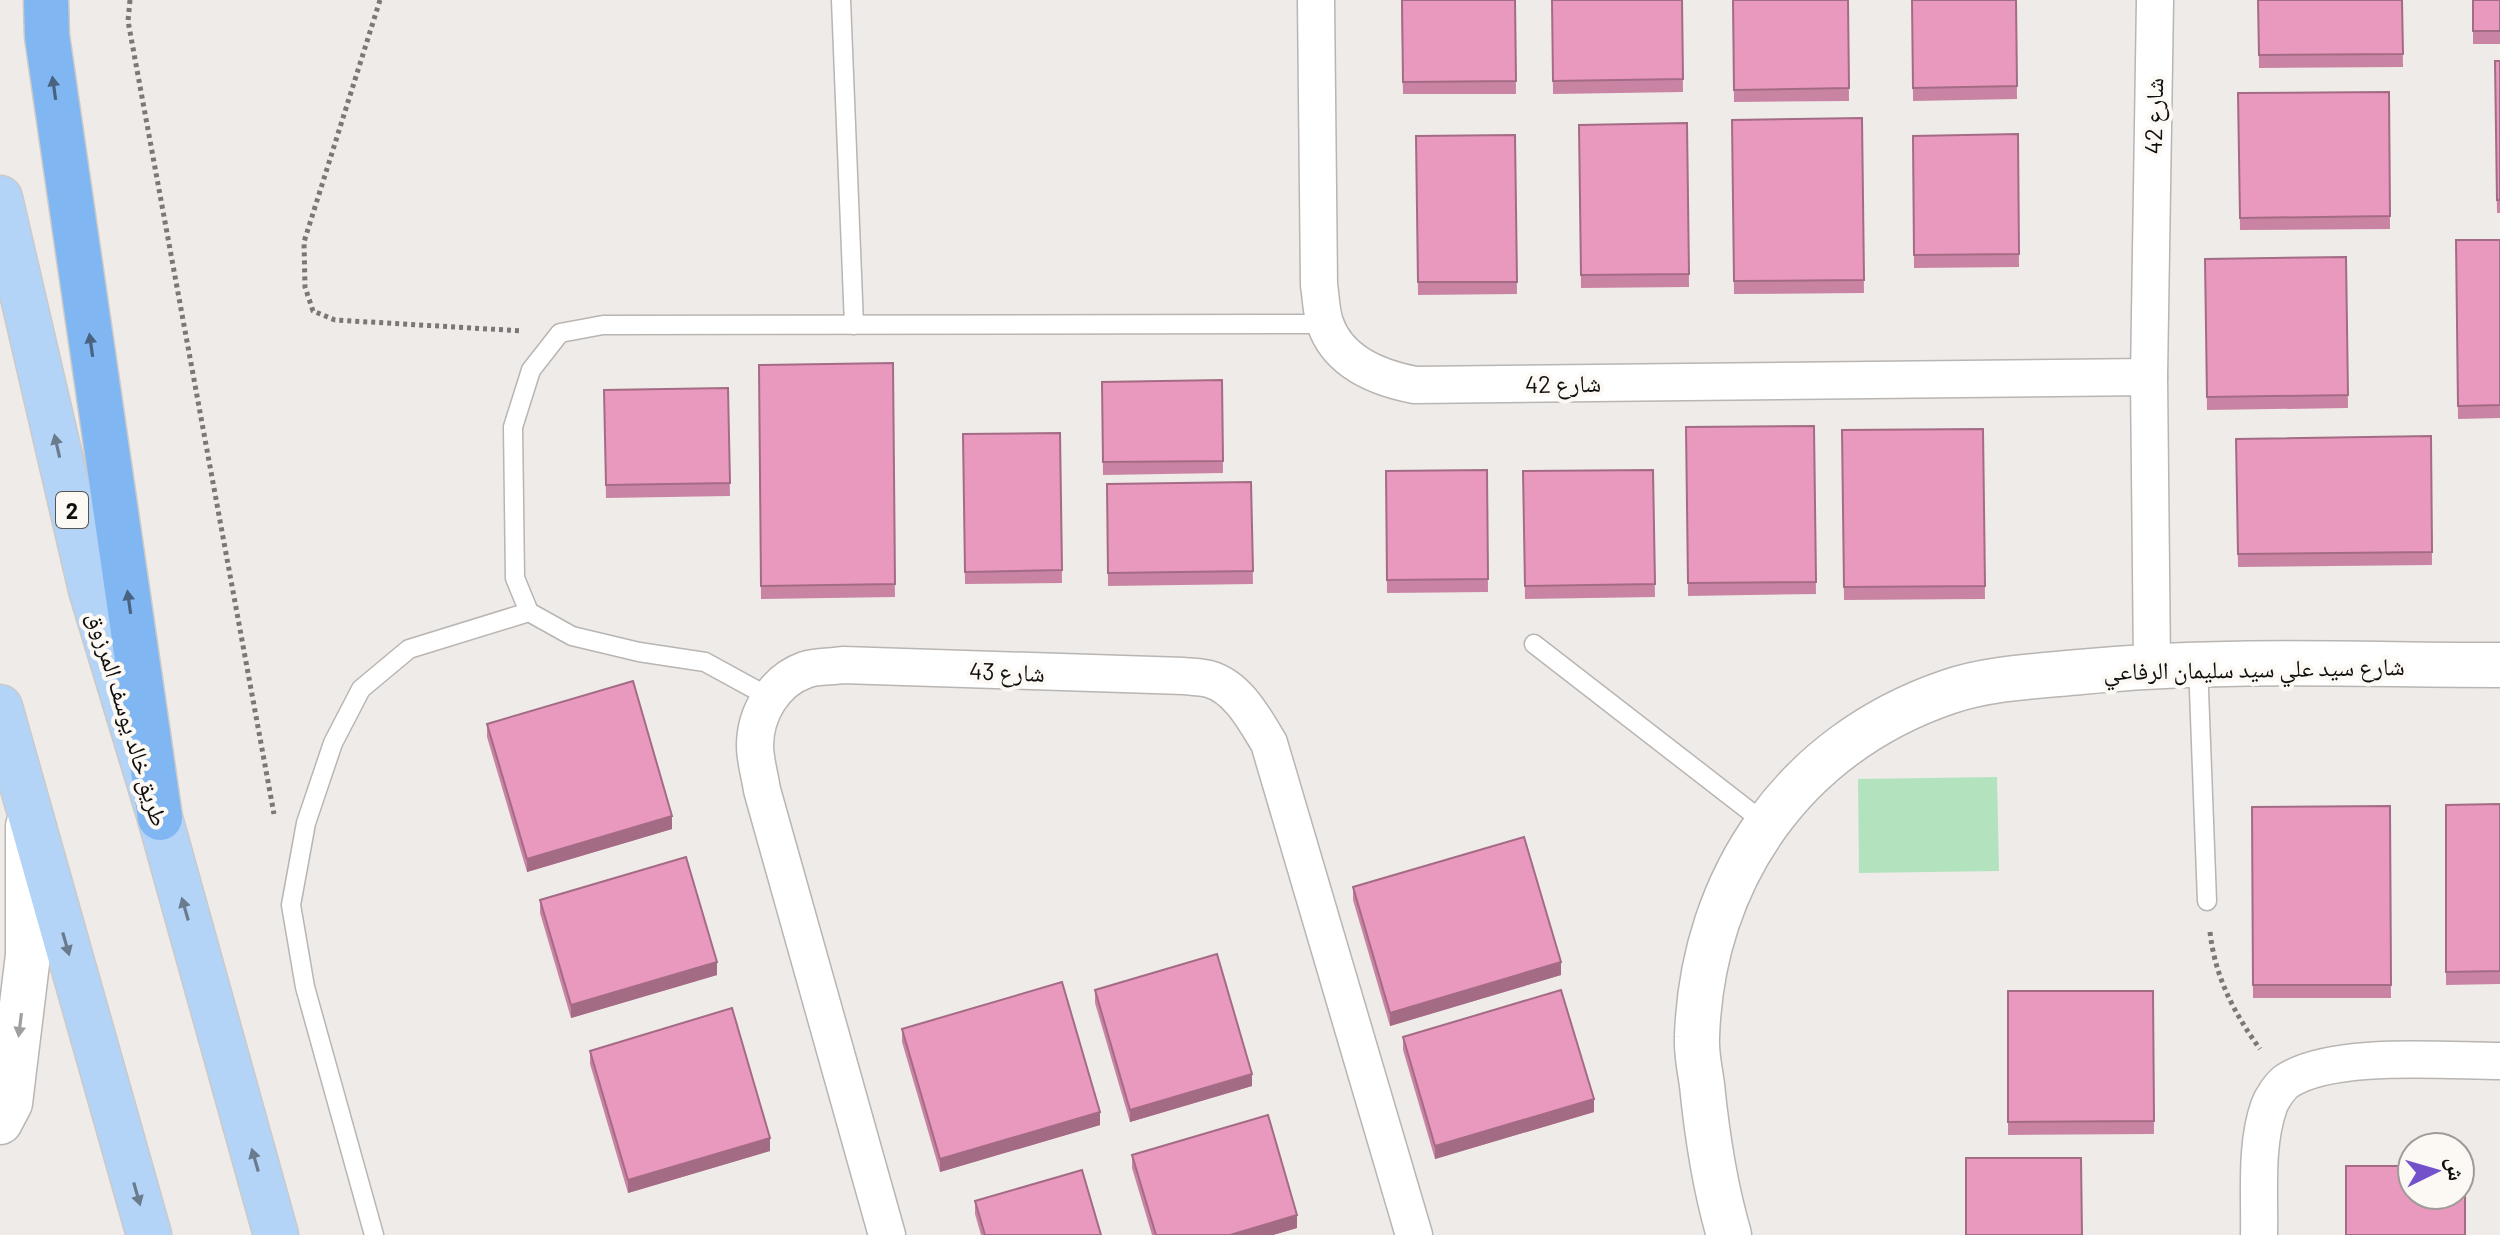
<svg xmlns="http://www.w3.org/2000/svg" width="2500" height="1235" font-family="Barlow,'Noto Naskh Arabic',sans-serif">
  <rect width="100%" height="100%" fill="#efebe8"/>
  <!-- park -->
  <path fill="#b3e3be" d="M1997,777L1999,871L1859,873L1858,779Z"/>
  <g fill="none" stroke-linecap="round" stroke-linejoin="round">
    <defs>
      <g id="service">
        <path d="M841,0L854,325"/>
        <path d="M1534,644L1765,823"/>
        <path d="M2198,664L2207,901"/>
        <path d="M769,697L705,662L639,652L572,636L529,612L515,578L513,427L531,370L560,333L603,325L1326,324"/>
        <path d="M374,1235L305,987L291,905L306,823L333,743L361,689L409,649L529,612"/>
      </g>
      <g id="minor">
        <path d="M1316,0L1319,285C1321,297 1321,311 1325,323C1338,362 1378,378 1415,385L2149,377"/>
        <path d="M2152,665L2149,377L2155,0"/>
        <path d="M887,1235L762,790C760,776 755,760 755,746C755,714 774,681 805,670C816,666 831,667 843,665L1184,676C1192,677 1201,677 1209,679C1238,687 1255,720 1269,743L1414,1235"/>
        <path d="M2259,1235C2260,1193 2255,1146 2269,1106C2272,1098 2280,1086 2287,1081C2333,1051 2444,1061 2500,1061"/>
      </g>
      <g id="tertiary">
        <path d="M0,1122L10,1103L28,955V826"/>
        <path d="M1729,1235C1715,1187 1707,1135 1702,1085C1700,1070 1696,1053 1697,1037C1702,877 1795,744 1948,692C1988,678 2038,676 2080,672C2219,658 2360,665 2500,665"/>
      </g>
      <g id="primary">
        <path d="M0,198L91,590L160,818L276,1235"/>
        <path d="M0,707L149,1235"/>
      </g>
      <path id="motorway" d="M46,0L47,36L160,818"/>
    </defs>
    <!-- service casing -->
    <use href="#service" stroke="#b8b5b2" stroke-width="21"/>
    <!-- minor casing -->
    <use href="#minor" stroke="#b8b5b2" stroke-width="39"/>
    <!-- tertiary casing -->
    <use href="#tertiary" stroke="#b8b5b2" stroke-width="47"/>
    <!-- primary casing -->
    <use href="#primary" stroke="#cacaca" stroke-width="47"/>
    <!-- motorway casing -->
    <use href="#motorway" stroke="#cacaca" stroke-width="47"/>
    <!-- path -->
    <g stroke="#7a7876" stroke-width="5" stroke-dasharray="4 4" stroke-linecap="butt">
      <path d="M130,0L128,21L274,814"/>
      <path d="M380,0L304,242L305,287L313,311L335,320L523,331"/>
      <path d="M2210,932C2215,977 2234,1013 2260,1049"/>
    </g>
    <!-- service -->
    <use href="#service" stroke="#fff" stroke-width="18"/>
    <!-- minor -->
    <use href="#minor" stroke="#fff" stroke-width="36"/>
    <!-- tertiary -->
    <use href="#tertiary" stroke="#fff" stroke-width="44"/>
    <!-- primary -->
    <use href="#primary" stroke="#b3d3f7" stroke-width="44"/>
    <!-- motorway -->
    <use href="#motorway" stroke="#80b6f1" stroke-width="44"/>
  </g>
  <!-- wall -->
  <g fill="#c984a3">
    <path d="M1401,0H1515L1516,94H1403Z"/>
    <path d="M1552,0H1682L1683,92L1553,94Z"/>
    <path d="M1733,0H1848L1849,101L1734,102Z"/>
    <path d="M1912,0H2016L2017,99L1913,101Z"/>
    <path d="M2258,0H2402L2403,67L2259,68Z"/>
    <rect x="2473" y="0" width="27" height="44"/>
    <path d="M2495,61H2500V213H2497Z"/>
    <path d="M2389,92L2390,229L2240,230L2238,93Z"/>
    <path d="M1862,118L1864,293L1734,294L1732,120Z"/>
    <path d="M1687,123L1689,287L1581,288L1579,125Z"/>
    <path d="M2018,134L2019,267L1914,268L1913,136Z"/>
    <path d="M1515,135L1517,294L1418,295L1416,136Z"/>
    <path d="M2456,240H2500V418L2458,419Z"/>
    <path d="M2346,257L2348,408L2207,410L2205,259Z"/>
    <path d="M893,363L895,597L761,599L759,365Z"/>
    <path d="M1222,380L1223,473L1103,475L1102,382Z"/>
    <path d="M728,388L730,496L606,498L604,390Z"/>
    <path d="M1814,426L1816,594L1688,596L1686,427Z"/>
    <path d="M1983,429L1985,599L1844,600L1842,430Z"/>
    <path d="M1060,433L1062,583L965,584L963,434Z"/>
    <path d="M2431,436L2432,565L2238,567L2236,439Z"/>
    <path d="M1487,470L1488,592L1387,593L1386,471Z"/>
    <path d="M1653,470L1655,597L1525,599L1523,471Z"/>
    <path d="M1251,482L1253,584L1108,586L1107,484Z"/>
    <path d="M487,724L672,829L527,872L487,737Z"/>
    <path d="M2500,804V984L2446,985V805Z"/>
    <path d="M2390,806L2391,998H2253L2252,807Z"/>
    <path d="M1353,887L1561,975L1390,1026L1353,900Z"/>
    <path d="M540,900L717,975L571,1018L540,913Z"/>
    <path d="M1095,990L1252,1086L1130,1122L1095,1003Z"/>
    <path d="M2008,991H2153L2154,1134L2008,1135Z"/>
    <path d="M902,1029L1100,1125L940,1172L902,1042Z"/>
    <path d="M1403,1037L1594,1112L1435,1159L1403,1050Z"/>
    <path d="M590,1051L770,1151L628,1193L590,1064Z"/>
    <path d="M1132,1155L1297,1228L1273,1235H1152L1132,1168Z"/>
    <path d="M975,1201L1101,1235H981L975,1214Z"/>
  </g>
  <!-- shaded-wall -->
  <g fill="#a46b85">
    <path d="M672,816V829L527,872V859Z"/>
    <path d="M717,962V975L571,1018V1005Z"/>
    <path d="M1561,962V975L1390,1026V1013Z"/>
    <path d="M1252,1074V1086L1130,1122V1110Z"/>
    <path d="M1594,1099V1112L1435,1159V1146Z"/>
    <path d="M1100,1112V1125L940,1172V1159Z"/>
    <path d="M770,1138V1151L628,1193V1180Z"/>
    <path d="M1297,1215V1228L1273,1235H1230Z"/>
  </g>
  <!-- building -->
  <g fill="#ea99be" stroke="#a46b85" stroke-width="2">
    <path d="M1402,0H1515L1516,81L1403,82Z"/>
    <path d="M1552,0H1682L1683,79L1553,81Z"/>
    <path d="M1733,0H1848L1849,88L1734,90Z"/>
    <path d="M1912,0H2016L2017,86L1913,88Z"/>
    <path d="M2258,0H2402L2403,54L2259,55Z"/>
    <rect x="2473" y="0" width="27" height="31"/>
    <path d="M2495,61H2500V200H2497Z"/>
    <path d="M2389,92L2390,216L2240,218L2238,93Z"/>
    <path d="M1862,118L1864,280L1734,281L1732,120Z"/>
    <path d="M1687,123L1689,274L1581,275L1579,125Z"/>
    <path d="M2018,134L2019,254L1914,255L1913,136Z"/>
    <path d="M1515,135L1517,282H1418L1416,136Z"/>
    <path d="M2456,240H2500V405L2458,406Z"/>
    <path d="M2346,257L2348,395L2207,397L2205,259Z"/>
    <path d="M893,363L895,584L761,586L759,365Z"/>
    <path d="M1222,380L1223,461L1103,462L1102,382Z"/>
    <path d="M728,388L730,483L606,485L604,390Z"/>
    <path d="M1814,426L1816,582L1688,583L1686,427Z"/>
    <path d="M1983,429L1985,586L1844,587L1842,430Z"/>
    <path d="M1060,433L1062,570L965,572L963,434Z"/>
    <path d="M2431,436L2432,552L2238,554L2236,439Z"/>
    <path d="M1487,470L1488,579L1387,580L1386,471Z"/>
    <path d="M1653,470L1655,584L1525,586L1523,471Z"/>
    <path d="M1251,482L1253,571L1108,573L1107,484Z"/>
    <path d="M633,681L672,816L527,859L487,724Z"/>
    <path d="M2500,804V971L2446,972V805Z"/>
    <path d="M2390,806L2391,985H2253L2252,807Z"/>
    <path d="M1524,837L1561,962L1390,1013L1353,887Z"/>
    <path d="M686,857L717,962L571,1005L540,900Z"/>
    <path d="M1217,954L1252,1074L1130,1110L1095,990Z"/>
    <path d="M1062,982L1100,1112L940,1159L902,1029Z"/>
    <path d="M1561,990L1594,1099L1435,1146L1403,1037Z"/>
    <path d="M2008,991H2153L2154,1121L2008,1122Z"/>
    <path d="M732,1008L770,1138L628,1180L590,1051Z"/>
    <path d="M1268,1115L1297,1215L1230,1235H1156L1132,1155Z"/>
    <path d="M1966,1158H2081L2082,1235H1966Z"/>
    <path d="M2346,1166H2412V1195H2460V1166H2465V1235H2346Z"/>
    <path d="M1082,1170L1101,1235H985L975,1201Z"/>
  </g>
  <!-- one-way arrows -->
  <defs><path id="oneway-solid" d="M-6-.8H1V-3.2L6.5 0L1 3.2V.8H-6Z" transform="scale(2)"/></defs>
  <g fill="#486280">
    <use href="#oneway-solid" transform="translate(54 88) rotate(-98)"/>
    <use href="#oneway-solid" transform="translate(91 345) rotate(-98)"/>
    <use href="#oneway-solid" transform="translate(129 602) rotate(-98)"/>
  </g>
  <g fill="#6a7b8e">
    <use href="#oneway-solid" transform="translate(57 446) rotate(-103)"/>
    <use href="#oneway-solid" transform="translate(185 909) rotate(-106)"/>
    <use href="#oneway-solid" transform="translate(66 944) rotate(74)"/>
    <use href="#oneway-solid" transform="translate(255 1160) rotate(-106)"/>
    <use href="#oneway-solid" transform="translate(137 1194) rotate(74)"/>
  </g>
  <use fill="#9f9f9f" href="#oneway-solid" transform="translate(20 1025) rotate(97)"/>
  <g text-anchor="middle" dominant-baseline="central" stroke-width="8" stroke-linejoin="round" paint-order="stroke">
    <!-- shield labels -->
    <rect fill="#fcf9f5" stroke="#575553" stroke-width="2" x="56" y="492" width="32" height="36" rx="6"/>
    <g font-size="22" font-weight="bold" fill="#100f0e">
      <text x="72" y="510">2</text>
    </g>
    <!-- street labels -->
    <g font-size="24" fill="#100f0e" stroke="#fcf9f5">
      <text transform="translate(2153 116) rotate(-89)">شارع 42</text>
      <text transform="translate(1563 383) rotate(-1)">شارع 42</text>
      <text transform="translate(2254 668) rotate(-1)">شارع سيد علي سيد سليمان الرفاعي</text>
      <text transform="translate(1007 671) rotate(2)">شارع 43</text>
      <text transform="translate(129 719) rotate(73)">طريق خالد يوسف المرزوق</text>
    </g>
  </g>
  <!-- north arrow -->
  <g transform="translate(2436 1171) rotate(85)"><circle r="38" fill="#fcf9f5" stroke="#9e9b99" stroke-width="2"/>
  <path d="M0-6L14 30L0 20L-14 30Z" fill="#7351ca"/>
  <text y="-12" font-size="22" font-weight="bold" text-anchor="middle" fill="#100f0e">ش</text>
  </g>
</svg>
